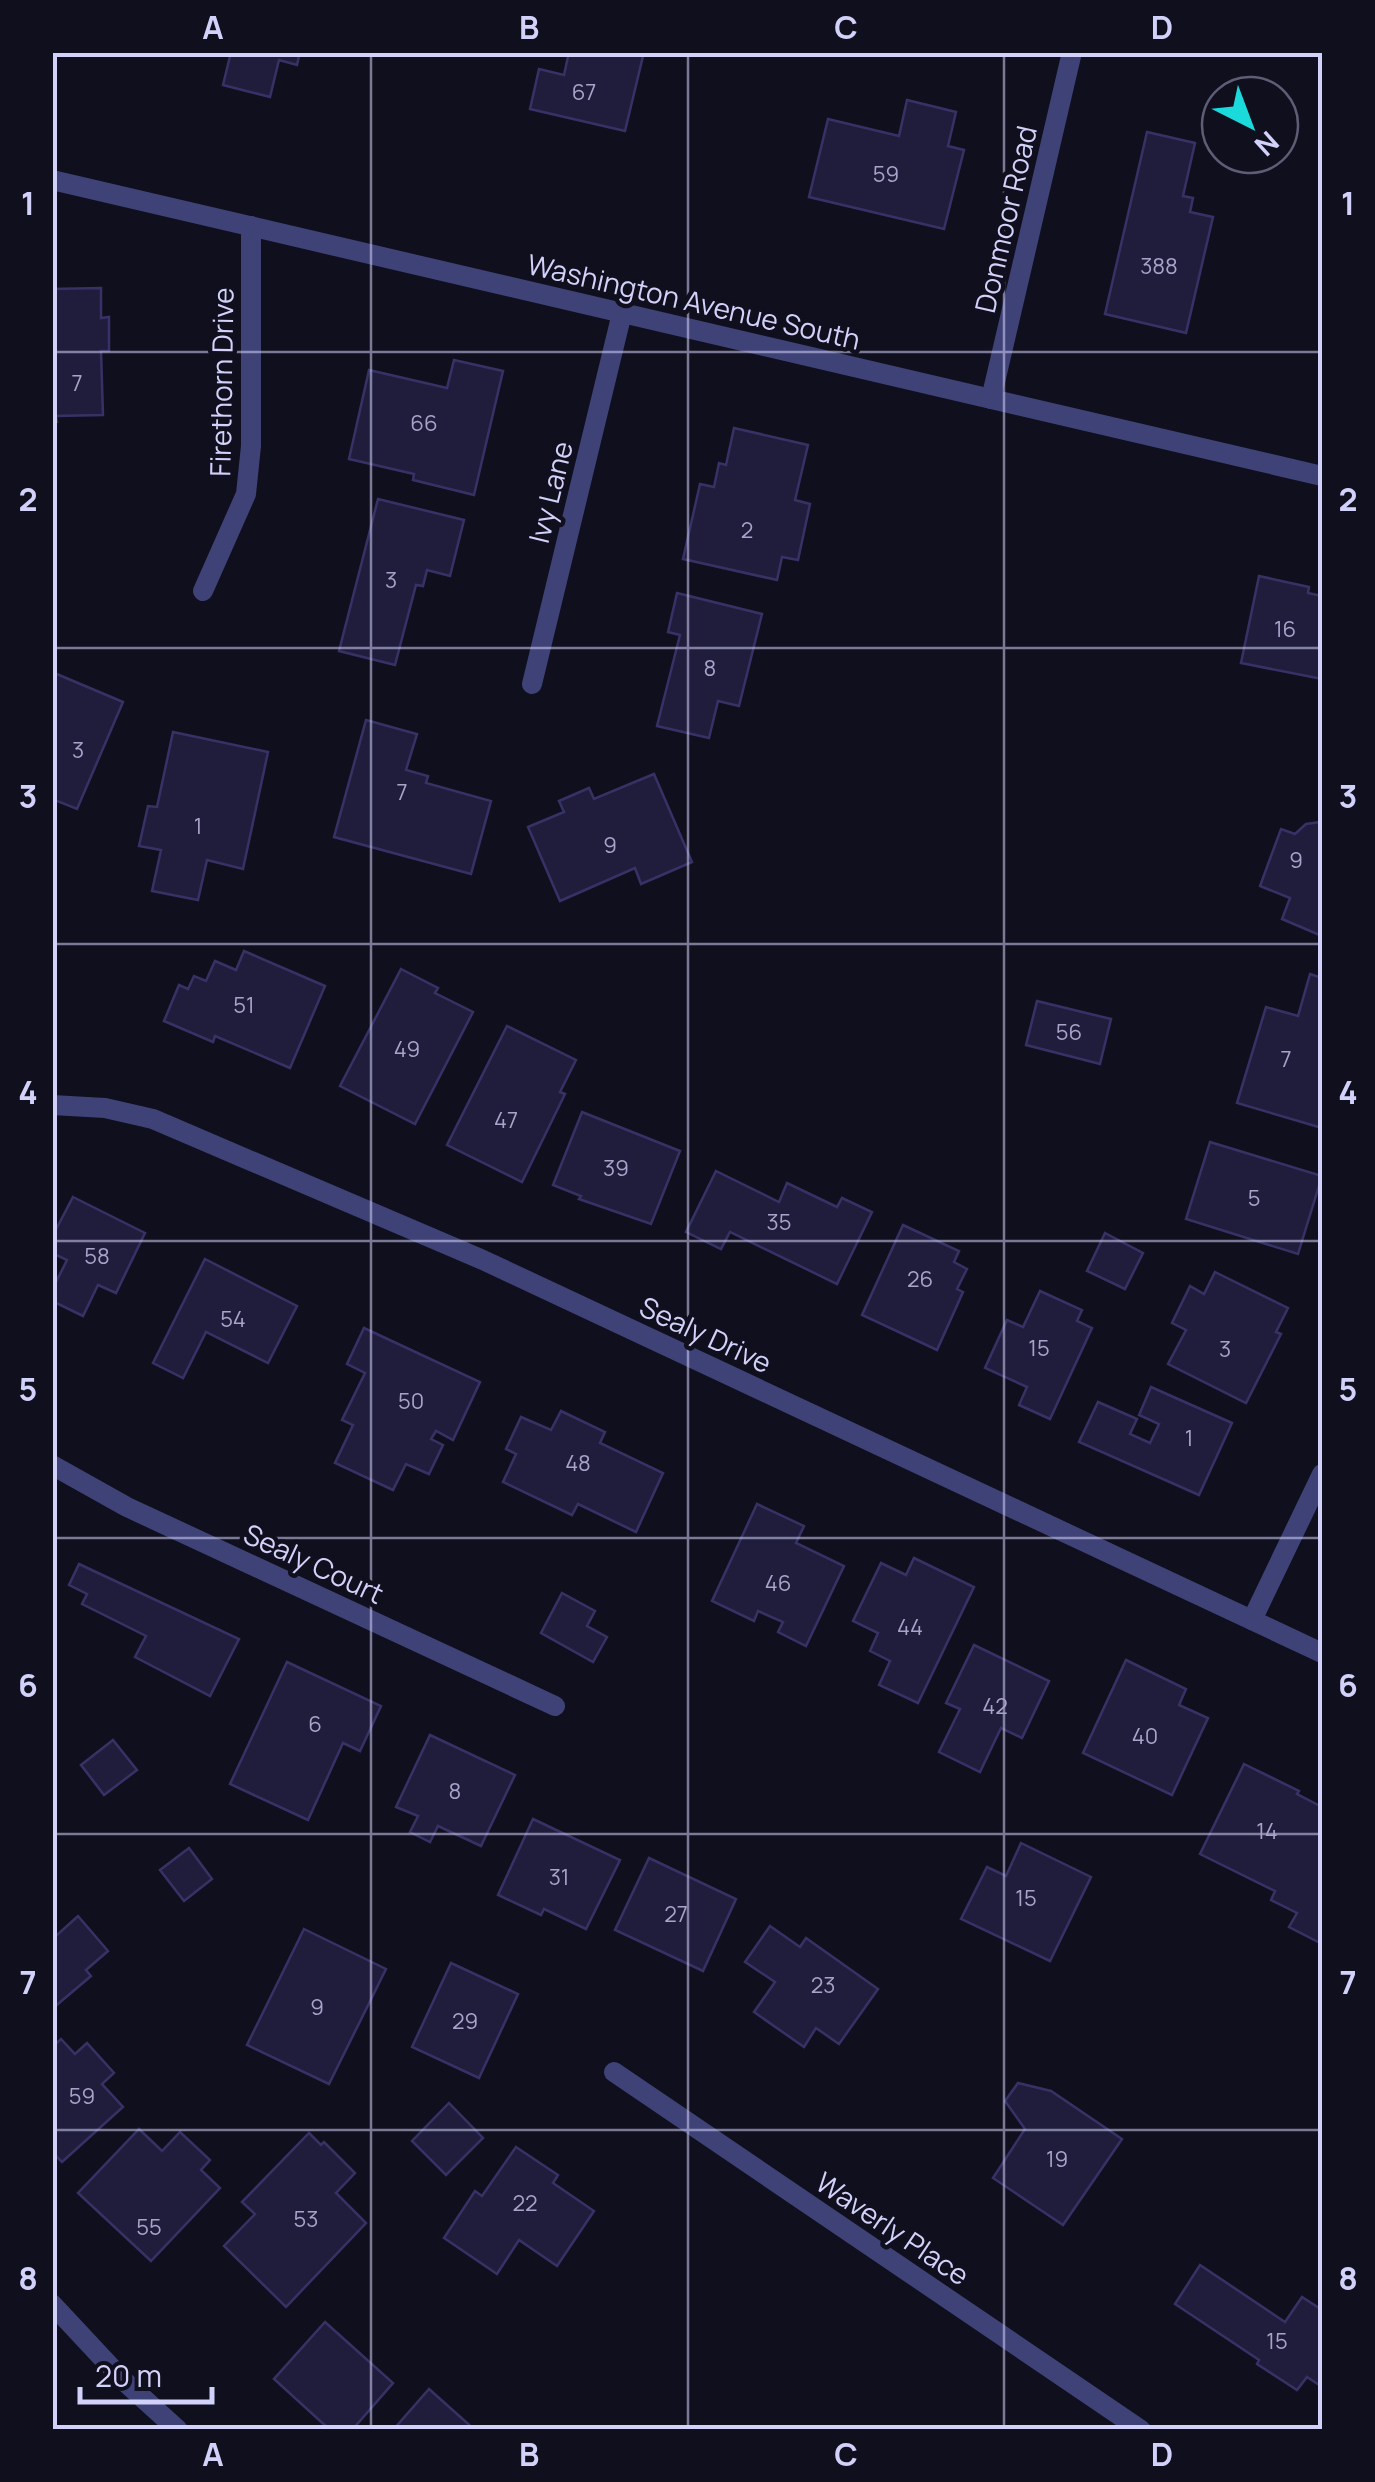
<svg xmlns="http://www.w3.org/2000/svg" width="1375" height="2482" font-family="Manrope,sans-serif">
  <rect width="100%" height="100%" fill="#100f1e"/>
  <!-- building -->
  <g fill="#201d3c" stroke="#373265" stroke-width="2.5">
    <path d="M231,52H300L297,65L279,60L270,97L223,85Z"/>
    <path d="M569,52H644L625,131L530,109L539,69L564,75Z"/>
    <path d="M907,100L956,112L948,146L964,150L944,229L809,197L828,119L899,136Z"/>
    <path d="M1147,132L1195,143L1183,196L1193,198L1190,212L1213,217L1186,333L1105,314Z"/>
    <path d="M101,288V318L109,317V351H101L103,415L56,416L57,422L52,423V289Z"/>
    <path d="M454,360L503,371L474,495L413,480L414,474L349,459L369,370L447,388Z"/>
    <path d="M734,428L808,445L795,500L810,504L798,560L782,557L777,580L683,559L700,484L714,487L719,463L726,465Z"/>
    <path d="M378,499L464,520L450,576L427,570L423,586L416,585L395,665L339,651Z"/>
    <path d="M1259,576L1309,587L1308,593L1322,596V679L1241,663Z"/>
    <path d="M677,593L762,614L739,706L718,701L709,738L657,726L680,635L668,632Z"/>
    <path d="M52,672L123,702L77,809L52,799Z"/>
    <path d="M366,720L417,734L406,770L428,776L426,783L491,801L471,874L334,837Z"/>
    <path d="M173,732L268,752L243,869L207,860L198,900L152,891L161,850L139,846L148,806L157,807Z"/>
    <path d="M654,774L692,862L641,884L635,868L560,901L528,827L564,812L559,801L589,788L594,799Z"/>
    <path d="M1320,822L1322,823V936L1282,919L1290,898L1260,886L1281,829L1295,834L1306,824Z"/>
    <path d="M244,951L325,986L290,1068L215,1036L213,1042L164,1021L179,985L188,989L194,976L206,981L215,961L236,970Z"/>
    <path d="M401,969L438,988L435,993L473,1012L415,1124L340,1086Z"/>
    <path d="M1310,974L1322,978V1128L1237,1103L1266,1007L1298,1016Z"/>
    <path d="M1037,1001L1111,1019L1100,1064L1026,1045Z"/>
    <path d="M507,1026L576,1060L560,1092L565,1094L522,1182L447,1145Z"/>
    <path d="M582,1112L680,1151L651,1224L579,1199L581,1196L553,1185Z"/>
    <path d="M1210,1142L1322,1176L1298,1254L1186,1219Z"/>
    <path d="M716,1171L779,1202L787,1183L837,1207L842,1198L872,1212L837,1284L730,1232L721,1249L686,1232Z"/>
    <path d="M73,1197L145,1233L116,1293L98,1285L83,1316L52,1301V1290L67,1260L52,1253V1237Z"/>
    <path d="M903,1225L959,1251L954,1262L967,1269L957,1289L963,1292L937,1350L862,1315Z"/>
    <path d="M1105,1233L1143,1253L1125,1289L1087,1271Z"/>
    <path d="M205,1259L297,1306L268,1363L206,1332L183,1378L153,1363Z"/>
    <path d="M1215,1272L1288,1308L1276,1332L1281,1334L1246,1403L1168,1364L1186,1330L1172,1323L1190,1286L1204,1294Z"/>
    <path d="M1040,1291L1082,1310L1077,1321L1092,1328L1050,1419L1019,1405L1027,1387L985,1368L1007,1320L1023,1327Z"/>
    <path d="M364,1328L480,1382L453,1440L436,1431L431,1439L443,1445L429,1474L406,1464L393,1490L335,1463L353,1425L342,1420L365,1373L347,1364Z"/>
    <path d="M1151,1387L1232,1423L1199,1495L1079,1442L1098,1402L1137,1419L1130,1434L1150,1443L1159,1424L1139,1415Z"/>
    <path d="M561,1411L605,1432L600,1443L663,1473L636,1532L578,1504L572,1515L503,1482L516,1454L506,1449L521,1417L551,1430Z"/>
    <path d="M757,1504L804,1526L796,1543L844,1566L806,1646L778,1632L783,1622L758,1611L754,1621L712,1601Z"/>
    <path d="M914,1558L974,1587L918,1703L879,1685L890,1661L870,1651L878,1633L853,1621L881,1563L906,1575Z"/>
    <path d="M79,1564L239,1639L210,1696L135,1657L146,1636L82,1604L87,1594L69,1585Z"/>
    <path d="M562,1593L595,1611L587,1626L607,1637L593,1662L541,1633Z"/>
    <path d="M974,1645L1049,1681L1022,1738L1001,1728L980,1772L939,1752L960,1709L946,1703Z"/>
    <path d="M1126,1660L1186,1689L1179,1705L1208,1718L1172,1795L1083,1753Z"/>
    <path d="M287,1662L381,1706L360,1751L343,1743L308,1820L230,1784Z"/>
    <path d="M430,1735L515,1775L481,1846L438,1826L430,1842L410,1832L418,1816L396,1807Z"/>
    <path d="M113,1740L137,1770L104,1795L81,1765Z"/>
    <path d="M1244,1764L1299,1791L1297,1794L1322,1807V1944L1289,1927L1297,1913L1271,1900L1275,1891L1200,1854Z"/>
    <path d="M533,1819L620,1860L586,1929L544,1909L541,1915L498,1895Z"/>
    <path d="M1021,1843L1091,1877L1050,1961L961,1919L987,1867L1006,1876Z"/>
    <path d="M189,1848L212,1879L184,1901L160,1870Z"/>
    <path d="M649,1858L736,1899L703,1971L615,1930Z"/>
    <path d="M78,1916L108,1951L86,1970L91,1976L52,2009V1931L56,1936Z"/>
    <path d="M770,1926L800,1947L806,1938L878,1989L839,2044L816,2028L804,2047L754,2012L775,1982L745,1962Z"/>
    <path d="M304,1929L386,1969L329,2084L247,2045Z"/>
    <path d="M451,1963L518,1994L479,2078L412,2047Z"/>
    <path d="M61,2039L75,2054L87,2043L114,2073L102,2084L123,2107L62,2162L52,2152V2047Z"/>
    <path d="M1018,2083L1051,2091L1122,2139L1063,2225L993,2178L1025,2129L1005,2101Z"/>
    <path d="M449,2103L483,2138L446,2175L412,2141Z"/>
    <path d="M139,2129L162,2151L180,2132L210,2160L201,2170L220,2188L151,2261L78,2193Z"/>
    <path d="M309,2133L321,2145L324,2142L355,2173L336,2193L366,2223L286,2307L224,2246L255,2214L242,2202Z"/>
    <path d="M516,2147L558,2175L553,2183L594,2211L557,2266L519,2240L497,2274L444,2238L475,2191L482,2196Z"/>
    <path d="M1200,2265L1285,2322L1302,2297L1322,2310V2387L1307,2377L1297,2390L1257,2364L1259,2360L1175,2304Z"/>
    <path d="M325,2322L393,2383L352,2430H330L274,2379Z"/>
    <path d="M429,2389L475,2430H393Z"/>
  </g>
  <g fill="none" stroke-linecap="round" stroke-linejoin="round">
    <!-- street -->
    <g stroke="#3f4277" stroke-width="20">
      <path d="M52,180L1322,476"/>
      <path d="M991,399L1072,52"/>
      <path d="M203,591L246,494L251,446V226"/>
      <path d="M532,684L622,313"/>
      <path d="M52,1105L105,1108L153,1119L483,1260L1322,1653"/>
      <path d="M52,1465L127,1507L555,1706"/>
      <path d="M1252,1620L1322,1474"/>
      <path d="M614,2072L1141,2430"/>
      <path d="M52,2304L123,2380L178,2430"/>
    </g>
  </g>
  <!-- grid -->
  <path fill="none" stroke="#d2d1f9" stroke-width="2.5" stroke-opacity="0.55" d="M371,52V2430M688,52V2430M1004,52V2430M52,352H1322M52,648H1322M52,944H1322M52,1241H1322M52,1538H1322M52,1834H1322M52,2130H1322"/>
  <g text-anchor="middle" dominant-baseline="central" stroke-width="9" stroke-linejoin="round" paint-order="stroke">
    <!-- number labels -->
    <g font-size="22" fill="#a6a4ca">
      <text x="584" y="92">67</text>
      <text x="886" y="174">59</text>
      <text x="1159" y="266">388</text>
      <text x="77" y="383">7</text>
      <text x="424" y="423">66</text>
      <text x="747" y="530">2</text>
      <text x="391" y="580">3</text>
      <text x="1285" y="629">16</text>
      <text x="710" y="668">8</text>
      <text x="78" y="750">3</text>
      <text x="402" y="792">7</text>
      <text x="198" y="826">1</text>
      <text x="610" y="845">9</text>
      <text x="1296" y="860">9</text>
      <text x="244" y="1005">51</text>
      <text x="1069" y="1032">56</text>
      <text x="407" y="1049">49</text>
      <text x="1286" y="1059">7</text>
      <text x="506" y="1120">47</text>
      <text x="616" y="1168">39</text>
      <text x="1254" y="1198">5</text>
      <text x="779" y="1222">35</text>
      <text x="97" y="1256">58</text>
      <text x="920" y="1279">26</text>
      <text x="233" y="1319">54</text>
      <text x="1039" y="1348">15</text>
      <text x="1225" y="1349">3</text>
      <text x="411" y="1401">50</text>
      <text x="1189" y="1438">1</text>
      <text x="578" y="1463">48</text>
      <text x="778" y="1583">46</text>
      <text x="910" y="1627">44</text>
      <text x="995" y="1706">42</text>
      <text x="315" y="1724">6</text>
      <text x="1145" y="1736">40</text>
      <text x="455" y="1791">8</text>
      <text x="1267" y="1831">14</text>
      <text x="559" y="1877">31</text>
      <text x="1026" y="1898">15</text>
      <text x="676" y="1914">27</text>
      <text x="823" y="1985">23</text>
      <text x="317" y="2007">9</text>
      <text x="465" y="2021">29</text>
      <text x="82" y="2096">59</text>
      <text x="1057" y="2159">19</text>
      <text x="525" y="2203">22</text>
      <text x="306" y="2219">53</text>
      <text x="149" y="2227">55</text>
      <text x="1277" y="2341">15</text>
    </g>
    <!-- street labels -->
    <g font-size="28" fill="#d2d1f9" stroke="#100f1e">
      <text transform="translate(1005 219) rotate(-77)">Donmoor Road</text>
      <text transform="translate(694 301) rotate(13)">Washington Avenue South</text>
      <text transform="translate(221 382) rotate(-89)">Firethorn Drive</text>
      <text transform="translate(550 492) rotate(-76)">Ivy Lane</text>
      <text transform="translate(706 1334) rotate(25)">Sealy Drive</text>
      <text transform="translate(314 1563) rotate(25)">Sealy Court</text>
      <text transform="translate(893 2228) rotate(34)">Waverly Place</text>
    </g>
  </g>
  <!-- border -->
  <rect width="1375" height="2482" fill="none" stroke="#100f1e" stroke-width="110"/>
  <!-- north arrow -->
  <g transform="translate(1250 125) rotate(138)"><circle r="48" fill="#100f1e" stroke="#5e5d76" stroke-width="2.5"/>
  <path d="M0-8L18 38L0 25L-18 38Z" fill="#1bdadc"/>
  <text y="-15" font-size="28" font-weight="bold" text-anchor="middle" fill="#d2d1f9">N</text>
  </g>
  <!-- scale -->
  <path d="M80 2387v15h132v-15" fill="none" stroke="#d2d1f9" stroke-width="5"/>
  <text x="95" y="2387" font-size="30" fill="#d2d1f9" stroke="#100f1e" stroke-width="8" paint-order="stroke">20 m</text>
  <rect x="55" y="55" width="1265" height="2372" fill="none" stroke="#d2d1f9" stroke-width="4"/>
  <g font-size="32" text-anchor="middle" font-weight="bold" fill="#d2d1f9">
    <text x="213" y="39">A</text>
    <text x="529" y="39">B</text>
    <text x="846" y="39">C</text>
    <text x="1162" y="39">D</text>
    <text x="28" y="215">1</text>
    <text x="1348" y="215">1</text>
    <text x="28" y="511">2</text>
    <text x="1348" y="511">2</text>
    <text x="28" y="808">3</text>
    <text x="1348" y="808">3</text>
    <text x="28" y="1104">4</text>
    <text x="1348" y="1104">4</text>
    <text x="28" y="1401">5</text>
    <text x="1348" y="1401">5</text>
    <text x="28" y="1697">6</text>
    <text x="1348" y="1697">6</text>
    <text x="28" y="1994">7</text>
    <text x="1348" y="1994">7</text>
    <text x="28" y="2290">8</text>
    <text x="1348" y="2290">8</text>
    <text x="213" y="2466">A</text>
    <text x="529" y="2466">B</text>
    <text x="846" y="2466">C</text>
    <text x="1162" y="2466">D</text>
  </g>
</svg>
